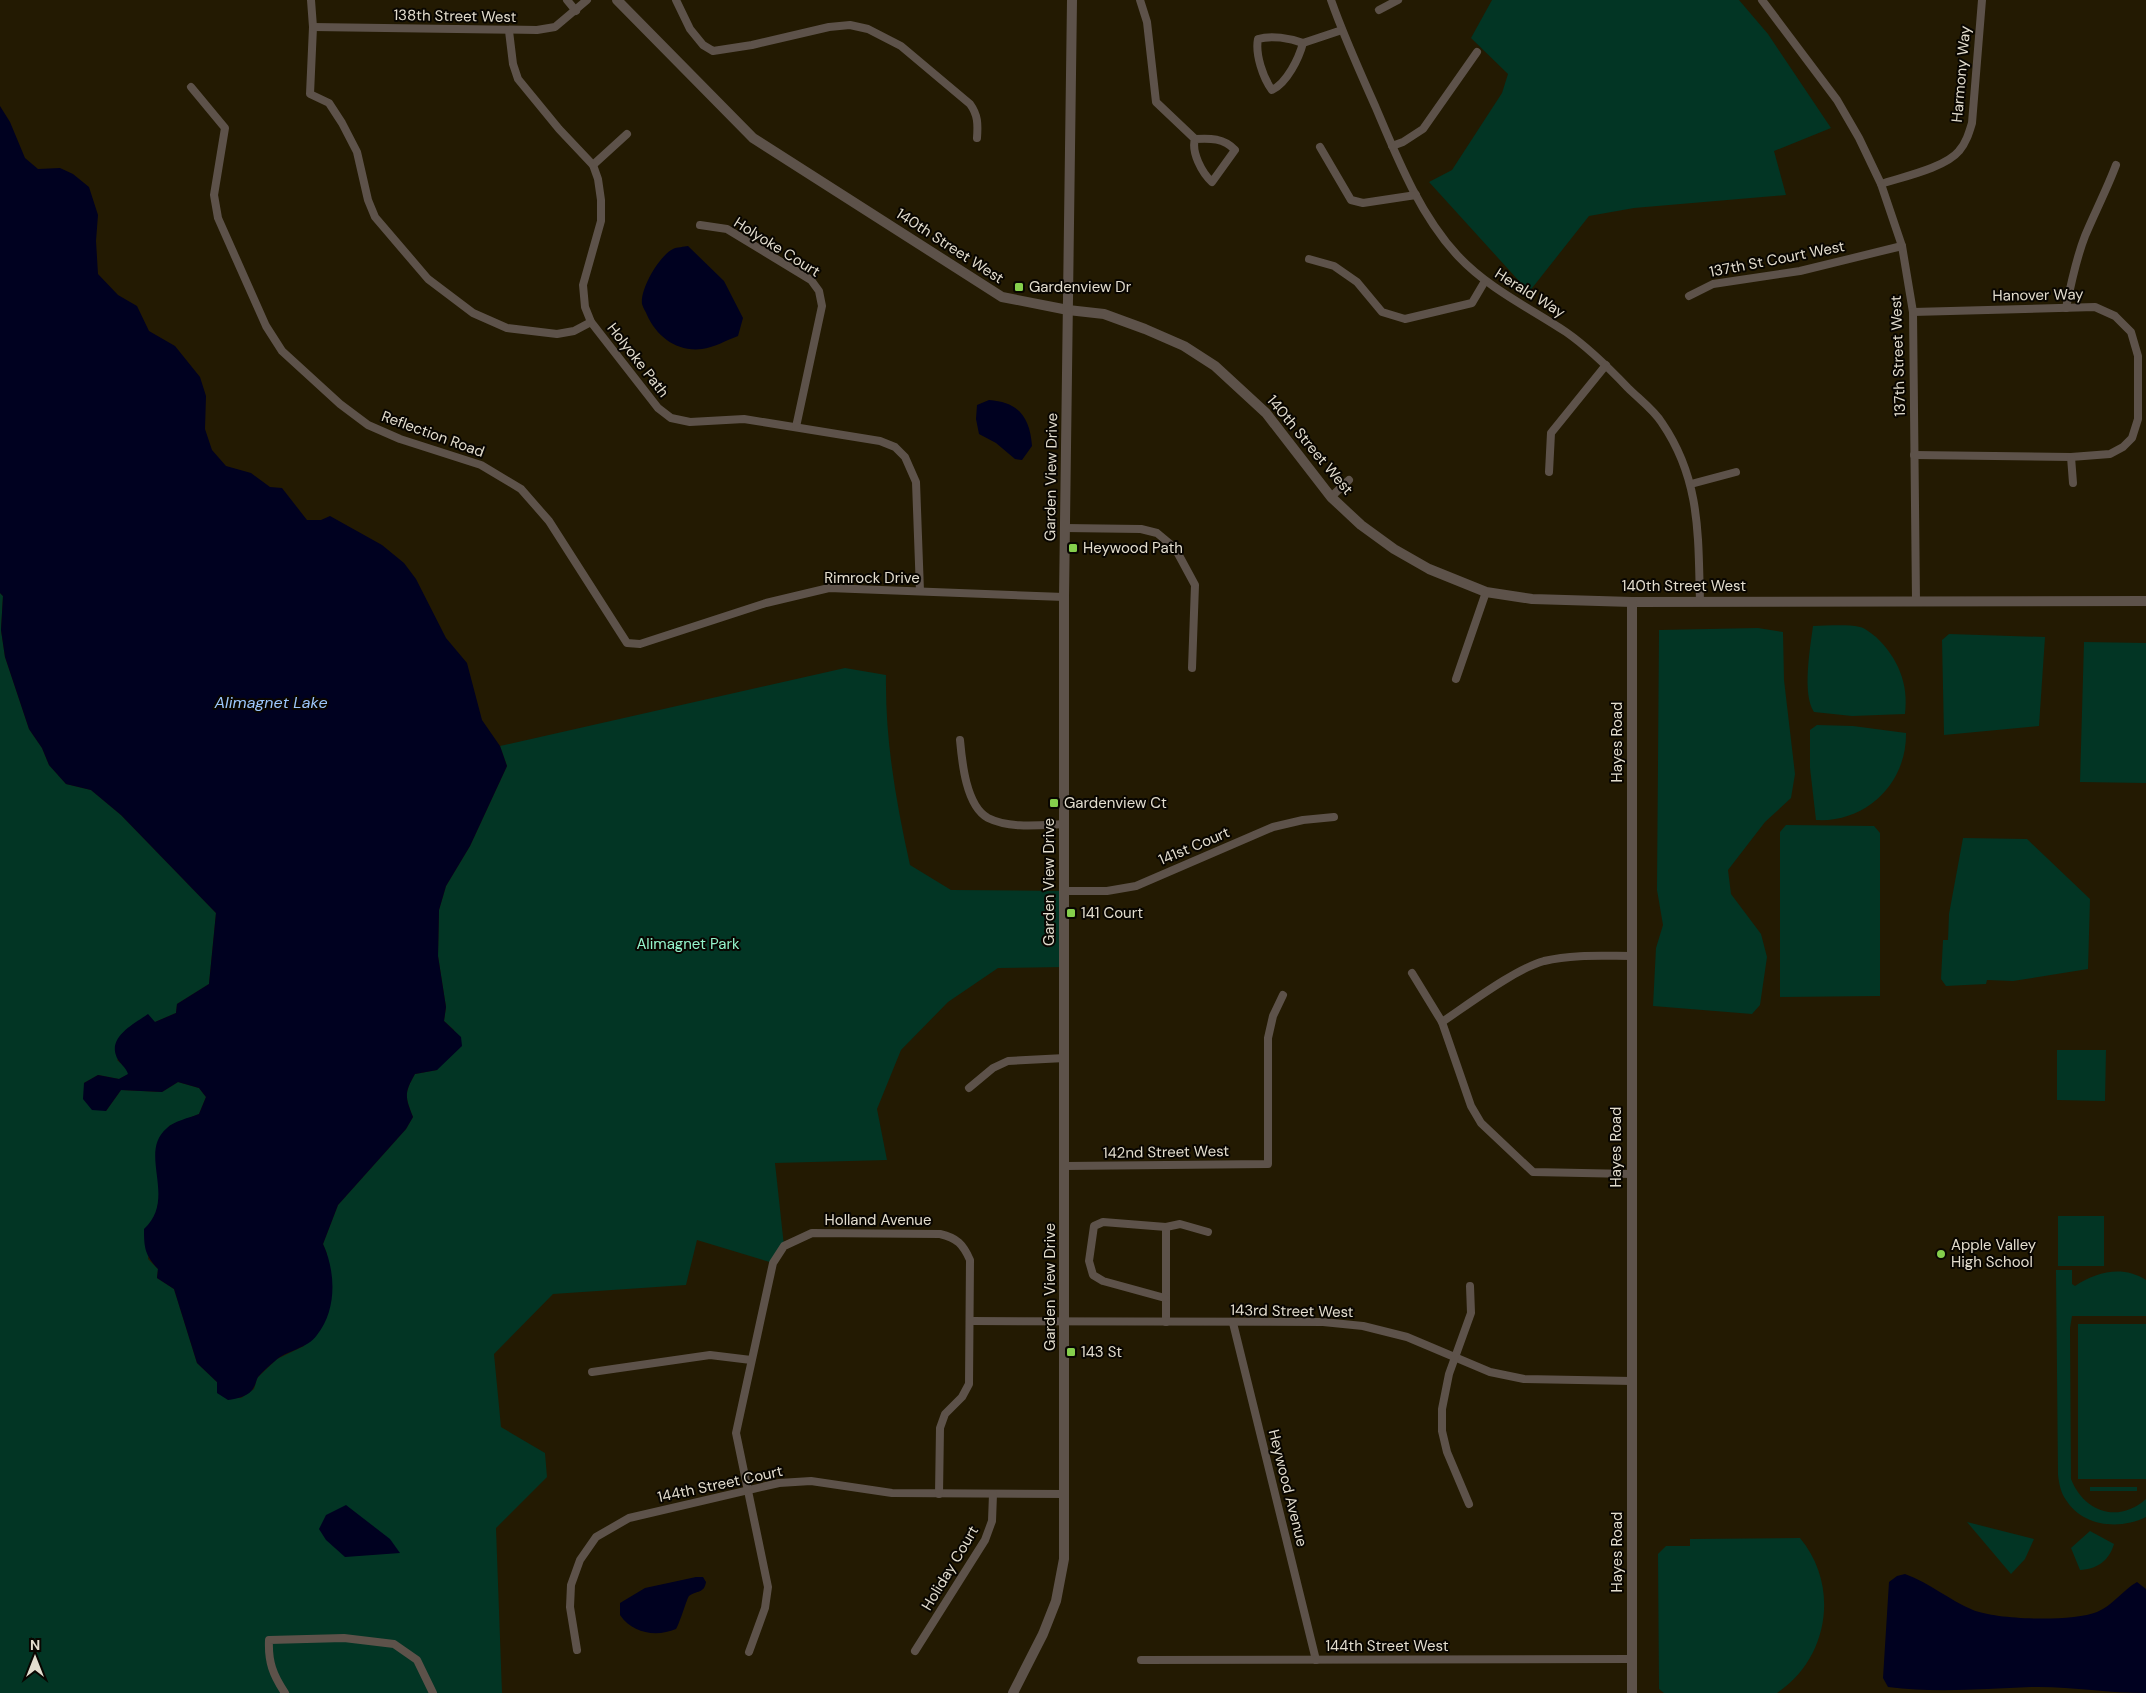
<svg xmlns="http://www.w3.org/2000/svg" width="2146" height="1693" font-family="'DM Sans',sans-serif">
  <rect width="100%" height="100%" fill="#231a02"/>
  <!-- green -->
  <g fill="#023524">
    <path d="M1492,0H1739L1768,34L1831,128L1774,151L1786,195L1634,208L1589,216L1529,292L1429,182L1452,170L1502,93L1508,74L1471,38Z"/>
    <path d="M0,593L3,596L1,630L5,657L29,729L42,748L49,765L66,784L91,790L121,815L216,913L209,984L177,1004L176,1013L155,1022L117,1060L126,1068L129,1074L119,1079L98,1075L84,1083L106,1111L121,1090L162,1092L178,1082L199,1088L206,1097L199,1114L169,1126L157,1166L160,1193L148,1259L158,1269L157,1278L174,1289L197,1363L217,1382L218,1393L241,1398L254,1389L257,1378L277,1359L304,1346L327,1254L323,1244L338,1205L406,1129L413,1117C405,1097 404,1093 415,1074L437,1070L454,1030L444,1021L446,1007L438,956L439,910L446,886L470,846L507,766L500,746L845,668L886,675C885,740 896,802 910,865L951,890L1064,891L1065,967L998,968L948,1002L901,1050L877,1109L887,1160L775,1163L784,1246L773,1263L697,1240L686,1285L553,1294L494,1354L501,1427L545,1453L547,1477L496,1528L502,1693H0Z"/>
    <path d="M1813,626C1827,626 1845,624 1860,627C1865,628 1872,634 1876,637C1898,658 1909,684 1905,714L1852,716L1814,712C1802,694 1810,649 1813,626Z"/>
    <path d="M1758,628L1783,632L1784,680L1795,774L1791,798L1765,822L1728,870L1731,894L1761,934L1767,957L1760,1005L1752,1014L1653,1006L1656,948L1663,925L1657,890L1659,630Z"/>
    <path d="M1949,634L2045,637L2039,726L1944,735L1942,640Z"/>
    <path d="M2084,642L2146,643V783L2080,782Z"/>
    <path d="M1817,725L1853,726L1906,733C1907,783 1866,823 1816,820L1810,768V730Z"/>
    <path d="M1786,825L1874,826L1880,833V996L1780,997V832Z"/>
    <path d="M1963,838L2027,839L2090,899L2088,969L2013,981L1987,980L1986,984L1946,986L1941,979L1943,940H1948L1949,914Z"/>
    <path d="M2057,1050H2106L2105,1101L2057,1100Z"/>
    <rect x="2058" y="1216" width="46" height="50"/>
    <path d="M2056,1270H2072V1284L2075,1286C2097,1272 2122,1265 2146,1280V1316H2072L2070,1328L2071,1479C2084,1512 2118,1524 2146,1499V1517C2120,1530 2083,1527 2066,1500C2061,1493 2059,1484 2058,1475Z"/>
    <rect x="2078" y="1324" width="68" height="155"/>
    <rect x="2090" y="1487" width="47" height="4"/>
    <path d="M1967,1522L2034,1539L2025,1559L2011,1574Z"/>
    <path d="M2090,1531L2114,1544C2109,1561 2097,1569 2080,1570L2071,1548Z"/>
    <path d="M1800,1538C1840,1586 1829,1658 1777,1693H1664L1659,1689L1658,1554L1666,1546H1690V1539Z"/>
  </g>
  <!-- water -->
  <g fill="#000120">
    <path d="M0,106L10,122L25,158L38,169L60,168L73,174L89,187L98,215L96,241L98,274L118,295L137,306L149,331L175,346L200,377L206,396L205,429L212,450L226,466L251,473L270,487L282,488L307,520H321L330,516L382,545L404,563L416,579L446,638L467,663L482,720L500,746L507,766L470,846L446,886L439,910L438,956L446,1007L444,1021L461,1037L462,1046L437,1070L415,1074C404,1093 405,1097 413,1117L406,1129L338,1205L323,1244C336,1272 337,1310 317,1335C307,1349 287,1350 275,1361C269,1366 263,1371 258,1377C256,1380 256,1384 254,1387C250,1396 237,1399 228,1400L217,1393V1382L197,1363L174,1289L157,1278L158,1269C145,1255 144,1248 144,1229C178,1198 137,1153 167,1128C174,1121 189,1118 199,1114L206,1097L199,1088L178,1082L162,1092L121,1090L106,1111L92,1110L83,1099L84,1083L98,1075L119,1079L128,1074C126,1067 120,1064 117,1058C107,1037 134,1024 148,1014L155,1022L176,1013L177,1004L209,984L216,913L121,815L91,790L66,784L49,765L42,748L29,729L5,657L1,630L3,596L0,593Z"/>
    <path d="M688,246L724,281L743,318L738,336C727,340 713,348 702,349C677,352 657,337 647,315C646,312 643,308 642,304C640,289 659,256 673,249C677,247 684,247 688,246Z"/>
    <path d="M989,400C1019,402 1030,418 1032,446L1022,460L1015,459L996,443L979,434L976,419L977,405Z"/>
    <path d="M346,1505L390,1539L400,1553L345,1557L326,1540L319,1529L326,1515Z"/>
    <path d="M1905,1574C1930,1583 1949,1600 1973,1610C1998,1620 2072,1622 2097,1612C2112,1606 2123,1590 2137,1582L2146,1589V1693C2107,1693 2069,1686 2031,1687C1983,1689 1935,1693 1888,1687L1883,1678L1889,1582L1897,1576Z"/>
    <path d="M696,1577H703L706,1582C704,1594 697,1590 689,1596C687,1598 680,1623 676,1629C657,1637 633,1634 620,1615V1603L645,1588Z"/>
  </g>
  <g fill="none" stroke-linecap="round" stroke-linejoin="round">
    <!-- minor -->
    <g stroke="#5d524a" stroke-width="8">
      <path d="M311,0L313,27L310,94L329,103L342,123L357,152L368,200L375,217L428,279L473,313L507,328L557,334L574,331L591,322"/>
      <path d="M567,0L576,11"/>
      <path d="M676,0L690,29L703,45L713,51L752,45L829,27L850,25L868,29L901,46L970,104C978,115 978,124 977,138"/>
      <path d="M1140,0L1147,22L1156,102L1195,139C1210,138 1224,138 1235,150L1212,182C1202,173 1191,152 1195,139"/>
      <path d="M1331,0C1344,37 1360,72 1376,108C1398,160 1420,215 1458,256C1489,289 1530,308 1566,332C1589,348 1609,368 1628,388C1639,399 1654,410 1662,423C1701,480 1698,536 1700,601"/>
      <path d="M1762,0L1837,100L1859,138L1881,184L1902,246L1913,312L1916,601"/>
      <path d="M1379,10L1398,0"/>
      <path d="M313,27L537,30L555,27L587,0"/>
      <path d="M509,31L513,64L518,79L559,129L593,165L598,179L601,200V221L583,285L585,307L591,322L658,408L671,418L690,422L744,419L880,441L895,447L905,457L916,482L920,591"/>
      <path d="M1303,43C1299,58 1287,83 1272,90C1263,78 1255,54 1258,39C1271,35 1290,38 1303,43L1342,30"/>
      <path d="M191,87L225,128L214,195L218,218L266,326L282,351L340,404L368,425L400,439L481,465L521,489L549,521L627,643L640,644L766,603L829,588L1064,597"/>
      <path d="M1392,146L1403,142L1423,129L1477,52"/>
      <path d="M1320,147L1351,200L1363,203L1416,195"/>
      <path d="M593,165L627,134"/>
      <path d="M1881,184C1902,177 1945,168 1959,151C1966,143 1969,133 1972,123L1982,0"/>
      <path d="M700,225L727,229L811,280L819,291L822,306L796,427"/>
      <path d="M1309,259L1334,266L1357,282L1382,312L1405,319L1472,303L1485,281"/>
      <path d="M1689,296L1713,284L1800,271L1902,246"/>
      <path d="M2066,308C2071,283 2076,259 2085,236C2095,212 2107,189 2116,165"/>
      <path d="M1913,312L2095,307L2115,316L2131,332L2138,356V419L2132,438L2123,447L2110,454L2071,457L1914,455"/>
      <path d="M2071,457L2073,483"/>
      <path d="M1549,472L1551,433L1606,365"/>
      <path d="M1691,484L1736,472"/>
      <path d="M1331,497L1349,480"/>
      <path d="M1065,528L1141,529L1157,533L1175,548L1195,585L1192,668"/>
      <path d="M1456,679L1486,592"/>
      <path d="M960,740C962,762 966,806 988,818C1010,829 1041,825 1064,824"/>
      <path d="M1064,891H1107L1136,886L1273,827L1303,820L1334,817"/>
      <path d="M1412,973L1442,1022L1471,1106L1481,1123L1533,1172L1631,1174"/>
      <path d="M1442,1022C1469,1004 1515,969 1544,961C1573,954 1603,956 1632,956"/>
      <path d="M969,1088L993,1068L1008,1061L1065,1058"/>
      <path d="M1065,1166L1268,1164V1038L1273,1016L1283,995"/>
      <path d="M1166,1227V1322"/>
      <path d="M1165,1298L1103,1281L1093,1275L1089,1261L1094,1226L1103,1222L1166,1227L1180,1224L1208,1232"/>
      <path d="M971,1321L1323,1322L1363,1326L1407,1337L1490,1372L1524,1379L1632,1381"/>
      <path d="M1233,1323L1316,1660"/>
      <path d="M592,1372L710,1355L751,1360"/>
      <path d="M1469,1504L1447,1452L1442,1431V1409L1449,1374L1471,1313L1470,1286"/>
      <path d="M577,1650L570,1607L571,1585L580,1560L596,1537L629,1518L779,1483L811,1481L892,1493L1065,1494"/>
      <path d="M915,1651L985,1540L992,1521L993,1494"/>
      <path d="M749,1652L765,1608L768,1587L736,1433L773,1263L784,1246L812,1233L940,1234C957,1238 963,1244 970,1260L969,1384L962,1397L945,1414L940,1428L939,1494"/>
      <path d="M1141,1660L1632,1659"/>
      <path d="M285,1693C273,1675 268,1662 269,1640L344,1638L394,1644L417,1660L433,1693"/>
    </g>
    <!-- tertiary -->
    <g stroke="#5d524a" stroke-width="10">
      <path d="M617,0L753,138L1002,297L1068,310L1104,314L1145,329L1184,346L1215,366L1266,413L1331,497L1361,525L1394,549L1429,569L1486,592L1532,599L1632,602L2146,601"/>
      <path d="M1632,602V1693"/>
      <path d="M1013,1693L1043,1634L1056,1601L1064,1559V597L1072,0"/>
    </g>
  </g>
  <!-- markers -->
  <g fill="#85cf4c" stroke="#090601" stroke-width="2">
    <rect x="1014" y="282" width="10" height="10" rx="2.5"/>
    <rect x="1068" y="543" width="10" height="10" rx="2.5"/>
    <rect x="1049" y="798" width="10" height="10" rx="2.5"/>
    <rect x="1066" y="908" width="10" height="10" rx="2.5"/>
    <circle cx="1941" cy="1254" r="5"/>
    <rect x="1066" y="1347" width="10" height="10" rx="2.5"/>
  </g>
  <g text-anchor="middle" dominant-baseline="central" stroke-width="4" stroke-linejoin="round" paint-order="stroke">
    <!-- street labels -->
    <g font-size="15" fill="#e3ddce" stroke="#090601">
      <text transform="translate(455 16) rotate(1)">138th Street West</text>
      <text transform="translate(1961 74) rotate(-85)">Harmony Way</text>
      <text transform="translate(950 246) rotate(33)">140th Street West</text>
      <text transform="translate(777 247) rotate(32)">Holyoke Court</text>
      <text transform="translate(1777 259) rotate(-11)">137th St Court West</text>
      <text transform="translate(1530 293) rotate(32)">Herald Way</text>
      <text transform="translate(2038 295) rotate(-1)">Hanover Way</text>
      <text transform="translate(1898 356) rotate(-92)">137th Street West</text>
      <text transform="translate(638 360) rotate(52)">Holyoke Path</text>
      <text transform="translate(433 434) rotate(20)">Reflection Road</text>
      <text transform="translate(1310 445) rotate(50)">140th Street West</text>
      <text transform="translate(1051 477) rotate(-89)">Garden View Drive</text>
      <text x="872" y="578">Rimrock Drive</text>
      <text x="1684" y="586">140th Street West</text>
      <text transform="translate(1617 742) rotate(-90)">Hayes Road</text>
      <text transform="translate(1194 846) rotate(-23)">141st Court</text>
      <text transform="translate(1049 882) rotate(-90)">Garden View Drive</text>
      <text transform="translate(1616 1147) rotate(-90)">Hayes Road</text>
      <text transform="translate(1166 1152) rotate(-1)">142nd Street West</text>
      <text x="878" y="1220">Holland Avenue</text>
      <text transform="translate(1050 1287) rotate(-90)">Garden View Drive</text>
      <text transform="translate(1292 1311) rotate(1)">143rd Street West</text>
      <text transform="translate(720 1484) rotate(-12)">144th Street Court</text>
      <text transform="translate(1288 1488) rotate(76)">Heywood Avenue</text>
      <text transform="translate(1617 1552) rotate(-90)">Hayes Road</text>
      <text transform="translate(950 1568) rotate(-59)">Holiday Court</text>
      <text x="1387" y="1646">144th Street West</text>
    </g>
    <!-- poi labels -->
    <g font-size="15" fill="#e3ddce" stroke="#090601" text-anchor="start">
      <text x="1029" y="287">Gardenview Dr</text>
      <text x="1083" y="548">Heywood Path</text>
      <text x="1064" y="803">Gardenview Ct</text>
      <text x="1081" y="913">141 Court</text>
      <text x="1951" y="1245">Apple Valley<tspan x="1951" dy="17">High School</tspan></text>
      <text x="1081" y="1352">143 St</text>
    </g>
    <!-- park labels -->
    <g font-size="15" fill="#94f4cb" stroke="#090601">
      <text x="688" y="944">Alimagnet Park</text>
    </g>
    <!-- water labels -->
    <g font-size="16" font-style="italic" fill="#9cc6fa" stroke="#090601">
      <text x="271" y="702">Alimagnet Lake</text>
    </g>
  </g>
  <!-- north arrow -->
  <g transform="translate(35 1658)" stroke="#090601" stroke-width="4" paint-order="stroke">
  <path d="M0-4L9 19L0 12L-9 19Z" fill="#e3ddce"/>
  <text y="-8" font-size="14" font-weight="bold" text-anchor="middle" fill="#e3ddce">N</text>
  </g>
</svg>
